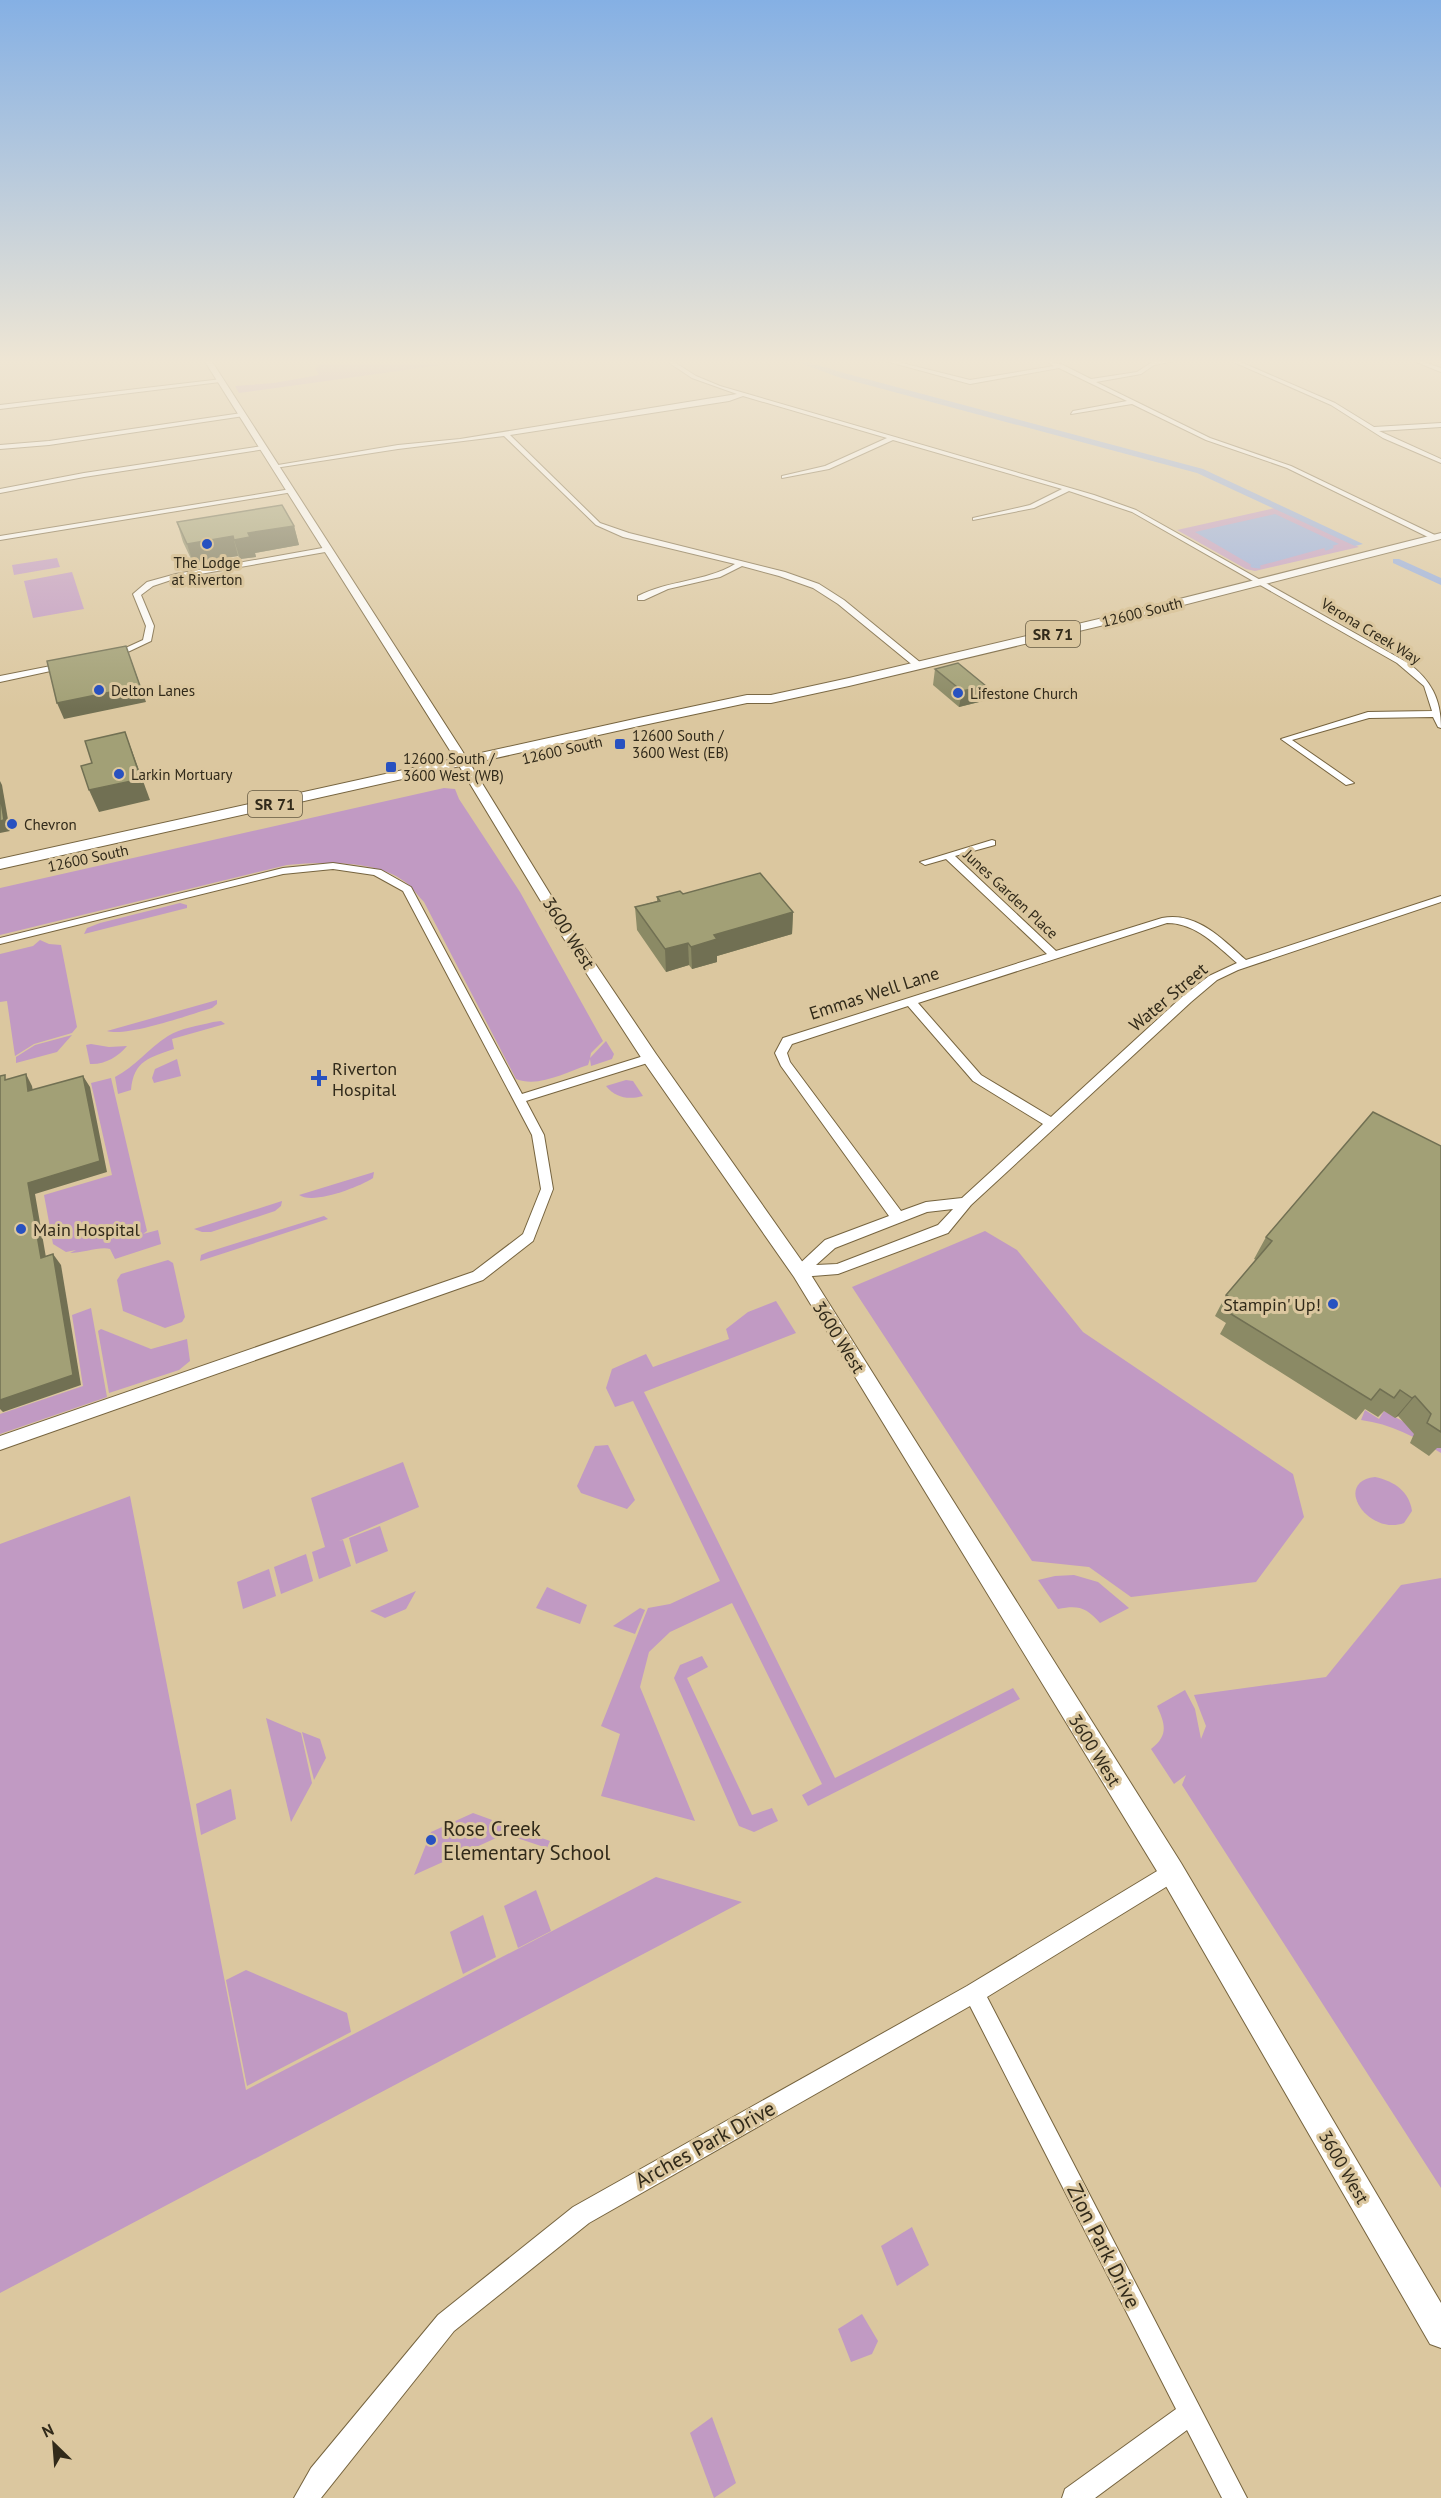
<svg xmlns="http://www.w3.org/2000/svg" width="1441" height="2498" font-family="'PT Sans',sans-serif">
  <rect width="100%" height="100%" fill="#dbc79f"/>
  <!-- green -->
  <g fill="#c19ac3">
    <path d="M352,360H477L239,393L235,386L274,383L319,375L315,368L319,367L317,364Z"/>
    <path d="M1275,508L1359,547L1255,571L1246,569L1177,530Z"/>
    <path d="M57,558L60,567L14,575L12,565Z"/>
    <path d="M72,572L84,609L33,618L24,581Z"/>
    <path d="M444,788L455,789L459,799L520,892L603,1041L591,1053L590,1058L606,1041L614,1054L612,1059L591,1066L590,1059L588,1065C566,1072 539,1088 516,1079L424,902C419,897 414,890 409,885C379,859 323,862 287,865L0,935V888Z"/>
    <path d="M180,903L187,905V908L84,934L87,928L100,923Z"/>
    <path d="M40,940L49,944L61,945L77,1027L72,1033L34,1044L15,1056L7,1001L0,1002V954L33,946Z"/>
    <path d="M217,1000V1004L212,1008C189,1015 127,1037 107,1031Z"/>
    <path d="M213,1022L221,1021L225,1024L172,1039L174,1049C149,1058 134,1060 131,1090L118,1094L115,1077C135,1067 149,1048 168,1036C181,1028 198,1026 213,1022Z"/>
    <path d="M72,1035L57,1052L16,1063V1057L35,1045Z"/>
    <path d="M91,1044L109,1047L127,1046C118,1057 104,1065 90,1064L86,1045Z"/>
    <path d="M177,1059L181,1076L154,1083L152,1078L155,1069Z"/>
    <path d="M111,1078L147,1231L143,1234L158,1230L161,1244L115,1259L110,1249C101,1246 82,1253 70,1253L76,1250L66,1252L53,1244L44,1195L112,1175L91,1083Z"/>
    <path d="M626,1080L633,1081L643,1096C628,1100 616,1098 606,1086Z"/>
    <path d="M374,1172L373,1178C359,1187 313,1205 299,1195Z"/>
    <path d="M282,1201L281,1206L275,1211L211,1232H202L194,1229Z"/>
    <path d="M324,1216L328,1219L200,1261L201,1255L208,1252Z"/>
    <path d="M985,1231L1017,1250L1083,1332L1293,1474L1304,1517L1256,1582L1131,1597L1089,1567L1032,1561L852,1287Z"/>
    <path d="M168,1260L173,1263L185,1317L182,1322L165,1328L123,1311L117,1280L121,1274Z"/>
    <path d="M776,1301L796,1333L644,1392L835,1778L1013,1688L1020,1699L808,1806L802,1795L822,1784L732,1603L670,1632L649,1652L640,1687L695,1821L601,1796L620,1734L601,1726L648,1608L670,1604L720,1581L633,1401L615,1407L606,1388L612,1369L646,1354L653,1367L729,1339L726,1329L748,1312Z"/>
    <path d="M91,1308L107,1397L0,1434V1414L83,1386L72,1315Z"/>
    <path d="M101,1329L151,1349L187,1339L190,1361L179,1370L109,1393L98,1331Z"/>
    <path d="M1365,1410L1379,1419L1384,1411L1441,1442V1453C1415,1437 1391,1424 1361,1420Z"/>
    <path d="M608,1445L635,1500L627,1509L581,1493L577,1486L595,1446Z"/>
    <path d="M403,1462L419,1507L339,1541L343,1540L351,1566L319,1579L312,1552L325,1547L311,1498Z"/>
    <path d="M1375,1477C1394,1481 1409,1491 1412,1511L1404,1523C1368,1536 1332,1482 1375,1477Z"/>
    <path d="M130,1496L246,2090L656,1877L742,1902L0,2293V1544Z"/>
    <path d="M380,1526L388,1551L356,1564L349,1538Z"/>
    <path d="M306,1554L313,1581L281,1594L274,1567Z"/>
    <path d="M269,1569L276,1596L243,1609L237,1582Z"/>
    <path d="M1074,1575L1098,1582L1129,1608L1100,1623C1086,1607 1078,1605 1058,1609L1038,1580L1055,1576Z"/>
    <path d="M1441,1578V2188L1182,1785L1186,1775L1174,1784L1151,1749C1169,1735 1165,1724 1157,1706L1185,1690L1195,1709L1201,1739L1206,1726L1194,1695L1326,1677L1401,1585Z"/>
    <path d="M547,1587L587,1605L580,1624L536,1608Z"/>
    <path d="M416,1591L406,1609L385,1618L370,1611Z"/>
    <path d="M640,1608L645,1610L635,1634L613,1626Z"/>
    <path d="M702,1656L708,1667L687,1678L752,1815L772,1808L778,1821L754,1832L739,1826L674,1678L680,1665Z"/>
    <path d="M266,1718L301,1733L312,1783L291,1822Z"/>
    <path d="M302,1732L320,1739L326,1758L314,1780Z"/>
    <path d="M231,1789L236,1819L201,1835L196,1804Z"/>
    <path d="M473,1813L550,1841L547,1848L505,1834L414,1875L431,1832Z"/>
    <path d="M536,1890L551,1931L518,1948L504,1906Z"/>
    <path d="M483,1915L496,1957L463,1974L450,1932Z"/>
    <path d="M246,1970L347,2013L351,2032L247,2086L226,1980Z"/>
    <path d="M912,2227L929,2265L897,2286L881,2246Z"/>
    <path d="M862,2314L878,2341L872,2354L851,2362L838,2329Z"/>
    <path d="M712,2417L736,2483L714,2498L690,2433Z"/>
  </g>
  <!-- water -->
  <path fill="#92abdf" d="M1275,514L1339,544L1255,567L1195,532Z"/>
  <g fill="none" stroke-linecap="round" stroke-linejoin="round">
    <!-- stream -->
    <g stroke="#92abdf" stroke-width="3">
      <path d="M1326,549L1332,547"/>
      <path d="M1252,566L1259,567"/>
    </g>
    <!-- canal -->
    <g fill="#92abdf" fill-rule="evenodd">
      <path d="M792,360H802L844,373L1203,469L1363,544L1355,546L1197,473L838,377Z"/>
      <path d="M1393,559H1399L1441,578V585L1393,563Z"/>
    </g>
    <defs>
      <g id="street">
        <path d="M665,360H671L696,376L720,386L1094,495L1136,510L1408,663C1431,680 1441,699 1441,728L1438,727L1433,717L1369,718L1292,740L1354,783L1346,785L1281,739L1368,712L1432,711L1424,686L1397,663L1132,512L1069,491L1034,508L973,520V518L1030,505L1062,489L893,440L829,469L782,478V476L825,466L887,438L743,396L729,401L510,435L600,523L629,533L785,572L819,584L844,600L921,663V667H915L838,604L813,588L779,576L742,566L720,577L668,589L644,600H638V596C669,580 705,582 735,564L623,537L596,525L504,436L398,449L275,468L272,466L398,445L460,439L737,394L692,378Z"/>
        <path d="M882,360H890L970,380L1054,366L1044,360L1063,365L1091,379L1137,372L1152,362L1180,360L1154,365L1141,374L1096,382L1210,438L1291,466L1439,537L1432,539L1287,468L1206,440L1132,404L1071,414L1073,411L1127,401L1059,368L970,384Z"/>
        <path d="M1229,360H1236L1335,403L1374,427L1441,423V427L1379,431L1441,459V463L1383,438L1331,405Z"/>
        <path d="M1411,360H1418L1441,368V372Z"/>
        <path d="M222,379L220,382L0,409V405Z"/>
        <path d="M242,413L244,416L49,445L0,449V445L49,441Z"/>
        <path d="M263,446L265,449L84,477L0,493V489L84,473Z"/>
        <path d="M291,489L293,492L0,540V536Z"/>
        <path d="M328,547L332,549L331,551L177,578L153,586L141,595L154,626L151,641L115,658L108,656L143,640L146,626L133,594L147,582L176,574Z"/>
        <path d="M66,663L70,665L69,667L0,682V676Z"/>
        <path d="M992,840L995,841V845L955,856L1056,951L1162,918C1197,911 1223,940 1246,960L1441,896V902L1238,970L1217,980L1191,1002L971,1205L948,1233L838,1274L800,1277L795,1276L793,1272L795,1268L825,1240L889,1216L781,1066L775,1053L783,1038L1047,954L946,859L925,865L920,862ZM1167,923C1196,923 1216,945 1237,963L1209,976L1183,996L1051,1117L981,1075L918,1003ZM908,1006L973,1081L1043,1124L962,1198L926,1202L901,1211L790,1062L787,1053L792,1044ZM953,1209L938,1225L837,1264L816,1265L835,1248L927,1212Z"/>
        <path d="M333,863L381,870L411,887L522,1094L650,1054L656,1058L654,1061L526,1101L544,1135L553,1189L533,1241L483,1280L0,1450V1436L473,1272L523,1234L541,1189L532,1135L403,891L374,875L333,869L283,874L0,944V938L283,868Z"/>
        <path d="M1172,1862L1179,1865L1182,1872L1179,1879L987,1997L1247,2498H1222L1187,2430L1095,2498H1062L1065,2489L1176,2409L970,2006L589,2223L454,2331L321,2498H294L311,2468L438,2315L573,2207L967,1986Z"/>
      </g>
      <path id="secondary" d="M204,360H211L461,749L571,928L656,1054L806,1267L1181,1863L1441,2303V2348L1430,2344L1163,1881L794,1277L644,1062L557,928L449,749Z"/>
      <path id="primary" d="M1441,533V539L1121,621L849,686L771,703H747L639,726L0,869V859L639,718L747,695H771L849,678L1120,614Z"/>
    </defs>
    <!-- street casing -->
    <use href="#street" stroke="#76643f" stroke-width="2"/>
    <!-- secondary casing -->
    <use href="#secondary" stroke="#76643f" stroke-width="2"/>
    <!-- primary casing -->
    <use href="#primary" stroke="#76643f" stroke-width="2"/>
    <!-- street -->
    <use href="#street" fill="#fff" fill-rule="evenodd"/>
    <!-- secondary -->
    <use href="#secondary" fill="#fff" fill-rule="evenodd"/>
    <!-- primary -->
    <use href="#primary" fill="#fff" fill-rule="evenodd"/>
  </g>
  <!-- wall -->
  <g fill="#8b8a65">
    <path d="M177,522L294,526L299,545L255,553L256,557L240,559L238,556L193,563L183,542Z"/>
    <path d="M935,669L983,701L959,707L933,685Z"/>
    <path d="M683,894L793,912L792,934L717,956V962L692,969L689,965L666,972L637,930L635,907L657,901V897Z"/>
    <path d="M1441,1146V1448H1437L1429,1456L1410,1443L1414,1434L1398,1416L1395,1418L1384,1411L1378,1417L1365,1409L1356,1420L1220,1334L1226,1323L1215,1316L1226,1295L1256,1260L1254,1259L1266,1237Z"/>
  </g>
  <!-- shaded-wall -->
  <g fill="#717053">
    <path d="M146,360H162L147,362Z"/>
    <path d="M294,526L299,545L255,553L256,557L240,559L234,540L248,533Z"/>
    <path d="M233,536L238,556L193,563L187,544Z"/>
    <path d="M126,646L146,702L64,719L57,703Z"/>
    <path d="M986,686L983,701L959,707L962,691Z"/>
    <path d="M125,732L150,800L99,812L89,790Z"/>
    <path d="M0,781L2,785L10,831L0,833Z"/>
    <path d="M793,912L792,934L717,956V962L692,969L691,947L714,935Z"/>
    <path d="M688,943L689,965L666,972L665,949Z"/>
    <path d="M26,1074L32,1086L35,1102L28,1091Z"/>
    <path d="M83,1076L90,1087L107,1172L35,1194L48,1269L41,1258L28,1183Z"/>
    <path d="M53,1254L61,1265L81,1385L3,1412L0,1409V1400Z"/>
    <path d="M1415,1396L1398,1416L1395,1418L1412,1398Z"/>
  </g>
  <!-- building -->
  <g fill="#a2a076" stroke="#717053" stroke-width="1.5">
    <path d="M282,505L294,526L248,533L250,537L234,540L233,536L187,544L177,522Z"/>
    <path d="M126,646L140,686L57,703L47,661Z"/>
    <path d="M958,663L986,686L962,691L935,669Z"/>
    <path d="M125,732L141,779L89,790L81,766L92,763L85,741Z"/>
    <path d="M0,794L4,820L0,821Z"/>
    <path d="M760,873L793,912L714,935L717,939L691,947L688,943L665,949L635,907L660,901L657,897L680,891L683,894Z"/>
    <path d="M26,1074L28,1091L83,1076L100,1161L28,1183L41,1258L53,1254L73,1375L0,1400V1076L5,1075V1080Z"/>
    <path d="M1373,1112L1441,1146V1432L1427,1423L1431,1414L1415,1396L1412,1398L1400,1390L1394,1398L1380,1389L1371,1400L1231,1314L1240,1304L1226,1295L1272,1241L1266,1237Z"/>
  </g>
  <!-- sky -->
  <linearGradient id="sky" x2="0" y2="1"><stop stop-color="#85b0e4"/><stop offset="0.51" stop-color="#efe6d4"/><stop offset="1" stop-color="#efe6d4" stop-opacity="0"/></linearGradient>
  <rect width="1441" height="709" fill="url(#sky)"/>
  <!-- markers -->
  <g fill="#2851c0" stroke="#dbc79f" stroke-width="2">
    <circle cx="207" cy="544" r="6"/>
    <circle cx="99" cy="690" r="6"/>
    <circle cx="958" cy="693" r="6"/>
    <rect x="614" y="738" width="12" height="12" rx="3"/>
    <rect x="385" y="761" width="12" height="12" rx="3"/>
    <circle cx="119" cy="774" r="6"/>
    <circle cx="12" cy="824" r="6"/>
    <path d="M316 1069h6v6h6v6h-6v6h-6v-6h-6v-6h6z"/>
    <circle cx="21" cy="1229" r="6"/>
    <circle cx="1333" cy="1304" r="6"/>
    <circle cx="431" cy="1840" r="6"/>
  </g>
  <g text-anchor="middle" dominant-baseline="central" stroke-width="6" stroke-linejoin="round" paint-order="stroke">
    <!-- far-poi labels -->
    <g font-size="15" fill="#312a1a" stroke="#dbc79f" text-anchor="start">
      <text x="207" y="562" text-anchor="middle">The Lodge<tspan x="207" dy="17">at Riverton</tspan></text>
      <text x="111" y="690">Delton Lanes</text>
      <text x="970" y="693">Lifestone Church</text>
      <text x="632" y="735">12600 South /<tspan x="632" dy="17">3600 West (EB)</tspan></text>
      <text x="403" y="758">12600 South /<tspan x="403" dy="17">3600 West (WB)</tspan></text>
      <text x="131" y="774">Larkin Mortuary</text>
      <text x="24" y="824">Chevron</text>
    </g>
    <!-- far-street labels -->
    <g font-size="15" fill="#312a1a" stroke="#dbc79f">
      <text transform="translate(1142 612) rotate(-14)">12600 South</text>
      <text transform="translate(1371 631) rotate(31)">Verona Creek Way</text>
      <text transform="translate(562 750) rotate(-13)">12600 South</text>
      <text transform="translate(88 858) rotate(-12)">12600 South</text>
      <text transform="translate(1011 894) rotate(43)">Junes Garden Place</text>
    </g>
    <!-- shield labels -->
    <g fill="#dbc79f" stroke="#645942" stroke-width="1.5">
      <rect x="1026" y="621" width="54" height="26" rx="4.5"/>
      <rect x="248" y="791" width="54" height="26" rx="4.5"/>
    </g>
    <g font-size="16" font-weight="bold" fill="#312a1a">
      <text x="1053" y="634">SR 71</text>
      <text x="275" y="804">SR 71</text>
    </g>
    <!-- street labels -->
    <g font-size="18" fill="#312a1a" stroke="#dbc79f">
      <text transform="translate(569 933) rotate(58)">3600 West</text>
      <text transform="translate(874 993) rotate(-18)">Emmas Well Lane</text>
      <text transform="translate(1168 997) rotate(-40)">Water Street</text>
      <text transform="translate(839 1337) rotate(58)">3600 West</text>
      <text transform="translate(1095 1750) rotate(58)">3600 West</text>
      <text transform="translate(1344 2167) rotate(60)">3600 West</text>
    </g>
    <!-- poi labels -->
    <g font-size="18" fill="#312a1a" stroke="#dbc79f" text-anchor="start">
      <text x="332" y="1068">Riverton<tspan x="332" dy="21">Hospital</tspan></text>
      <text x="33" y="1229">Main Hospital</text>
      <text x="1321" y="1304" text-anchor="end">Stampin' Up!</text>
    </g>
    <!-- near-poi labels -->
    <g font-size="21" fill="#312a1a" stroke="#dbc79f" text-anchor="start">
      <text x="443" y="1828">Rose Creek<tspan x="443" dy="24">Elementary School</tspan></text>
    </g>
    <!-- near-street labels -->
    <g font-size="21" fill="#312a1a" stroke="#dbc79f">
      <text transform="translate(705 2144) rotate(-29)">Arches Park Drive</text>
      <text transform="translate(1104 2246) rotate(63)">Zion Park Drive</text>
    </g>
  </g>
  <!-- north arrow -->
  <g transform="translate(54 2444) rotate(335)" stroke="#dbc79f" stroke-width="4.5" paint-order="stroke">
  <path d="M0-4.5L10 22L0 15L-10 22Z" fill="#312a1a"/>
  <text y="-9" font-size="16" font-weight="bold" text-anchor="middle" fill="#312a1a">N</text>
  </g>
</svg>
